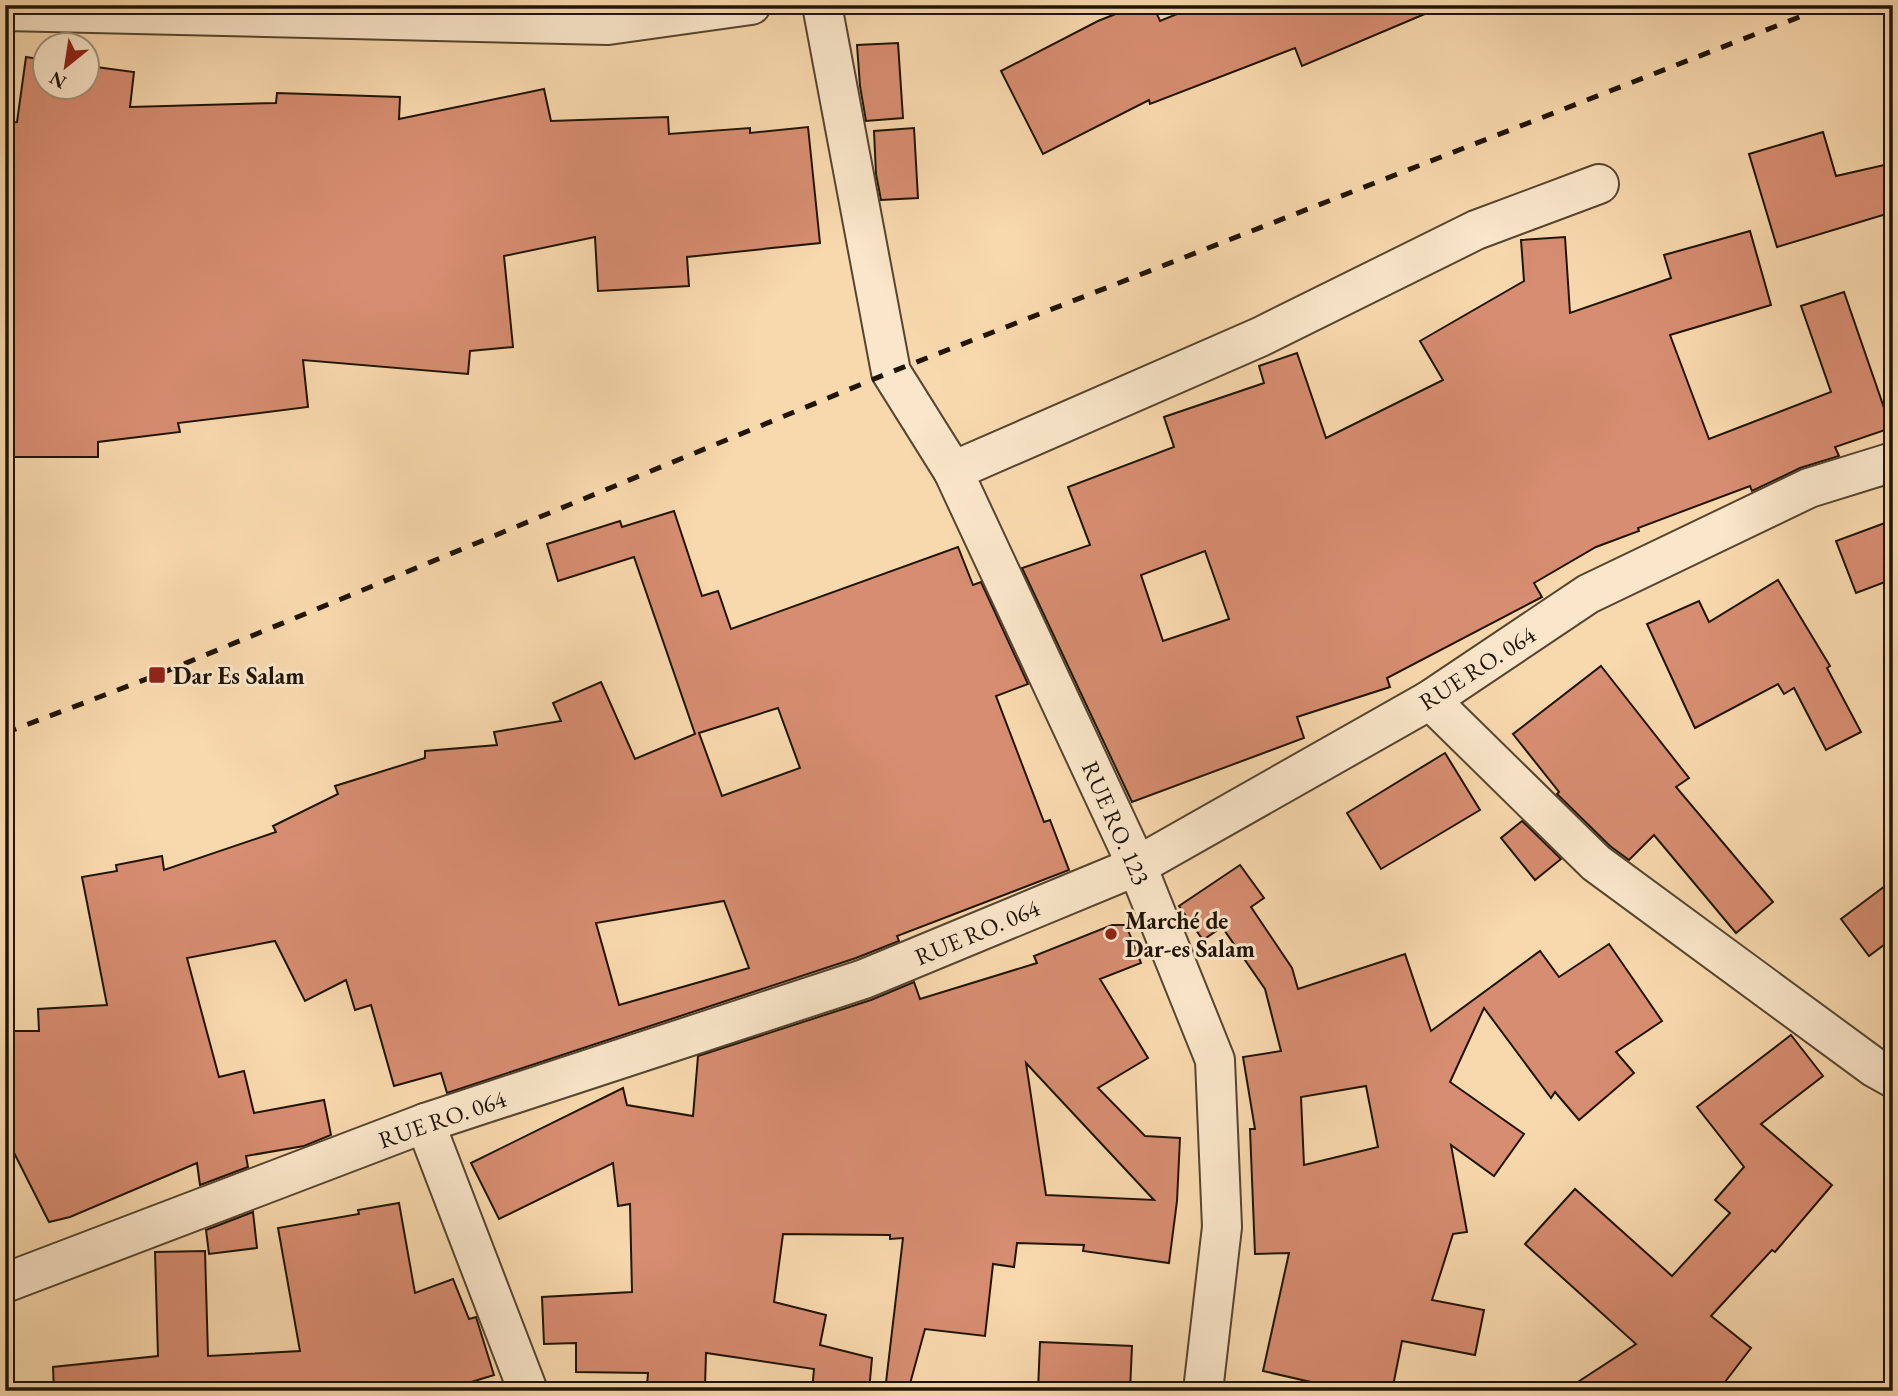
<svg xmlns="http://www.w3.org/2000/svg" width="1898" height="1396" font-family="'EB Garamond',serif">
  <rect width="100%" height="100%" fill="#f8d9ad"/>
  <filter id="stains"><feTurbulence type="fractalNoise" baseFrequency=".00286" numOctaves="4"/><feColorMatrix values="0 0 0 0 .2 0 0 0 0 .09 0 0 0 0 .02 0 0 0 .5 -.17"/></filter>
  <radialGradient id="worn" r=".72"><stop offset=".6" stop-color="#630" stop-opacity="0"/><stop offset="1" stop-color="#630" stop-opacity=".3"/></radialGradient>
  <!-- building -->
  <g fill="#d78d71" stroke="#201406" stroke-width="2" fill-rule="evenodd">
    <path d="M1138,5H1153L1160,21L1199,5H1446L1302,66L1295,48L1150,104L1149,100L1043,154L1001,71L1098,21Z"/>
    <path d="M898,43L903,118L866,121L860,86L857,45Z"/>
    <path d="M26,57L46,60V88H88V66L134,72L130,107L276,103L277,93L400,97L399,119L544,89L551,121L668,117L669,134L750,128V133L808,127L820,243L687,257L689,286L598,291L595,237L504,256L513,347L470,351L468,374L303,360L308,407L178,423L180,432L98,442V457H5V123L17,122Z"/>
    <path d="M914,128L918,198L881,200L876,174L874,131Z"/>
    <path d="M1823,132L1836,176L1893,163V212L1777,247L1749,154Z"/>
    <path d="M1750,231L1771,305L1670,335L1709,439L1831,392L1801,306L1844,292L1891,428L1835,447L1839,456L1800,468L1752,491L1750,486L1638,528L1639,531L1596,547L1534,583L1542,597L1387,678L1390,687L1297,717L1304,738L1132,802L1022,568L1090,545L1068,487L1174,447L1164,417L1264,383L1259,366L1297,353L1326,438L1443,380L1420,341L1524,281L1521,240L1565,237L1570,313L1671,278L1664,255ZM1205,551L1229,619L1163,641L1141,575Z"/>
    <path d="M674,511L702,596L718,591L731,629L958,547L973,585L981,582L1028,684L996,696L1044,822L1050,820L1069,870L897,936L899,941L856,958L447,1093L441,1073L394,1086L371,1005L355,1010L346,980L305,1001L275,941L187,958L219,1077L244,1071L254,1113L324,1100L331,1135L304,1146L246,1156L248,1167L200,1185L197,1163L70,1217L49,1222L5,1135V1031H39L38,1009L107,1005L82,877L117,871L116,865L162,856L164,870L276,832L273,826L338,794L335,786L425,758V751L497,745L494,732L561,721L553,703L601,682L635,759L695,734L634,557L558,581L547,544L620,521L622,527ZM778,708L800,768L722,796L699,733ZM724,901L749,968L619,1005L596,923Z"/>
    <path d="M1893,520V579L1856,593L1836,541Z"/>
    <path d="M1778,580L1830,666L1827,668L1861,732L1826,750L1794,688L1784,694L1778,684L1695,728L1647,624L1699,601L1709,622Z"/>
    <path d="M1601,666L1689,778L1676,787L1773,902L1736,933L1654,835L1629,860L1610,846L1557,794L1559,792L1513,734Z"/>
    <path d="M1445,753L1480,810L1381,869L1347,813Z"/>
    <path d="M1522,821L1561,859L1535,880L1501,838Z"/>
    <path d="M1240,865L1264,898L1251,907L1292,968L1298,989L1405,954L1431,1031L1540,951L1559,977L1609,944L1662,1021L1616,1052L1634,1073L1579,1120L1555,1092L1551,1098L1484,1008L1450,1082L1524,1134L1494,1176L1451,1145L1467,1232L1453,1234L1432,1300L1484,1310L1475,1355L1402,1341L1392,1391H1350L1263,1371L1289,1253L1255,1254L1250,1129H1255L1243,1057L1281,1051L1265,989L1222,927L1203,940L1179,906ZM1366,1086L1378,1147L1304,1165L1301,1097Z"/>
    <path d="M1893,880V938L1869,956L1841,919Z"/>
    <path d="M1112,925H1126L1141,963L1100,979L1148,1058L1098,1088L1145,1136L1180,1138L1177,1201L1169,1263L1083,1251L1084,1245L1017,1243L1014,1267L993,1264L985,1336L925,1329L908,1391H885L903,1238L890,1239V1235L783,1234L774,1302L826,1315L820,1345L872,1358L869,1391H812L814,1369L706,1353L705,1387L647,1385L648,1373L576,1372V1343L544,1344L542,1297L632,1292L630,1204L618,1206L613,1163L499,1219L471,1163L623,1088L627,1105L693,1116L698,1056L871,1000L914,982L920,999L1037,963L1034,956ZM1026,1063L1154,1200L1046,1195Z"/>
    <path d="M1791,1035L1823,1076L1761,1124L1832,1185L1775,1252L1772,1250L1711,1316L1751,1348L1718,1391H1564L1636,1344L1525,1244L1575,1189L1672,1276L1730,1213L1715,1200L1744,1167L1697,1107Z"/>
    <path d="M399,1203L415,1293L453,1279L469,1319L476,1317L494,1375L442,1391H54L53,1367L158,1356L155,1252L205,1251L208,1356L300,1351L278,1228L359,1214L358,1210Z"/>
    <path d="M253,1212L257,1248L209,1254L206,1230Z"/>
    <path d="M1040,1342L1132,1346L1130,1391H1038Z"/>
  </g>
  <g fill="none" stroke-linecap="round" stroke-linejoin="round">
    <defs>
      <g id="minor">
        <path d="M822,5L891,372L953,471L1137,866L1215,1060L1222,1227L1203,1391"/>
        <path d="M5,11L608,25L751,5"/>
        <path d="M953,471L1260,337L1476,230L1599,184"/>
        <path d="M1430,700L1596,863L1875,1068L1893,1078"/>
        <path d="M425,1123L528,1391"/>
        <path d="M5,1283L425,1123L864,979L1137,866L1430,700L1588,594L1809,488L1893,462"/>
      </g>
    </defs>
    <!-- minor casing -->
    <use href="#minor" stroke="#564530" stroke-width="42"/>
    <!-- minor -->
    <use href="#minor" stroke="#fae6ca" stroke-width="38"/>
    <!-- rail -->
    <path stroke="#201406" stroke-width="5" stroke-dasharray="12 12" stroke-linecap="butt" d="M5,733L157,675L891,372L1830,5"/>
  </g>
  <!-- markers -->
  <g fill="#8f2418" stroke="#fae6ca" stroke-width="2.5">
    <rect x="148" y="666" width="18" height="18" rx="3.5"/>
    <circle cx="1111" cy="934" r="7"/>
  </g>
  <g text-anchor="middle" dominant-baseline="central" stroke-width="6" stroke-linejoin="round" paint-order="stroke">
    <!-- street labels -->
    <g font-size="24" fill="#201406" stroke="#fae6ca">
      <text transform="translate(1477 668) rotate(-33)">RUE RO. 064</text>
      <text transform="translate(1116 823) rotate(66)">RUE RO. 123</text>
      <text transform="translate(977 932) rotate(-23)">RUE RO. 064</text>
      <text transform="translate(442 1119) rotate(-19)">RUE RO. 064</text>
    </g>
    <!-- poi labels -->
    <g font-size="24" font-weight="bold" fill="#201406" stroke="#fae6ca" text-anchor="start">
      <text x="173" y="675">Dar Es Salam</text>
      <text x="1125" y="920">Marché de<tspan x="1125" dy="28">Dar-es Salam</tspan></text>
    </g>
  </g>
  <!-- margin -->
  <rect width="1898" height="1396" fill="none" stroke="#f8d9ad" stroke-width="28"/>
  <rect x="7" y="7" width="1884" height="1382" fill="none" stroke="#201406" stroke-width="3.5"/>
  <rect x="14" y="14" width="1870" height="1368" fill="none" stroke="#201406" stroke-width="2"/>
  <!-- north arrow -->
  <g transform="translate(66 66) rotate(210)"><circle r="33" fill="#fae6ca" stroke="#a3927c" stroke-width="2"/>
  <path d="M0-5L12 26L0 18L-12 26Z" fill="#8f2418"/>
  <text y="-10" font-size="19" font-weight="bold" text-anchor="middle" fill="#201406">N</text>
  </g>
  <rect width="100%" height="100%" filter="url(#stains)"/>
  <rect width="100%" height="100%" fill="url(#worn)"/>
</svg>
